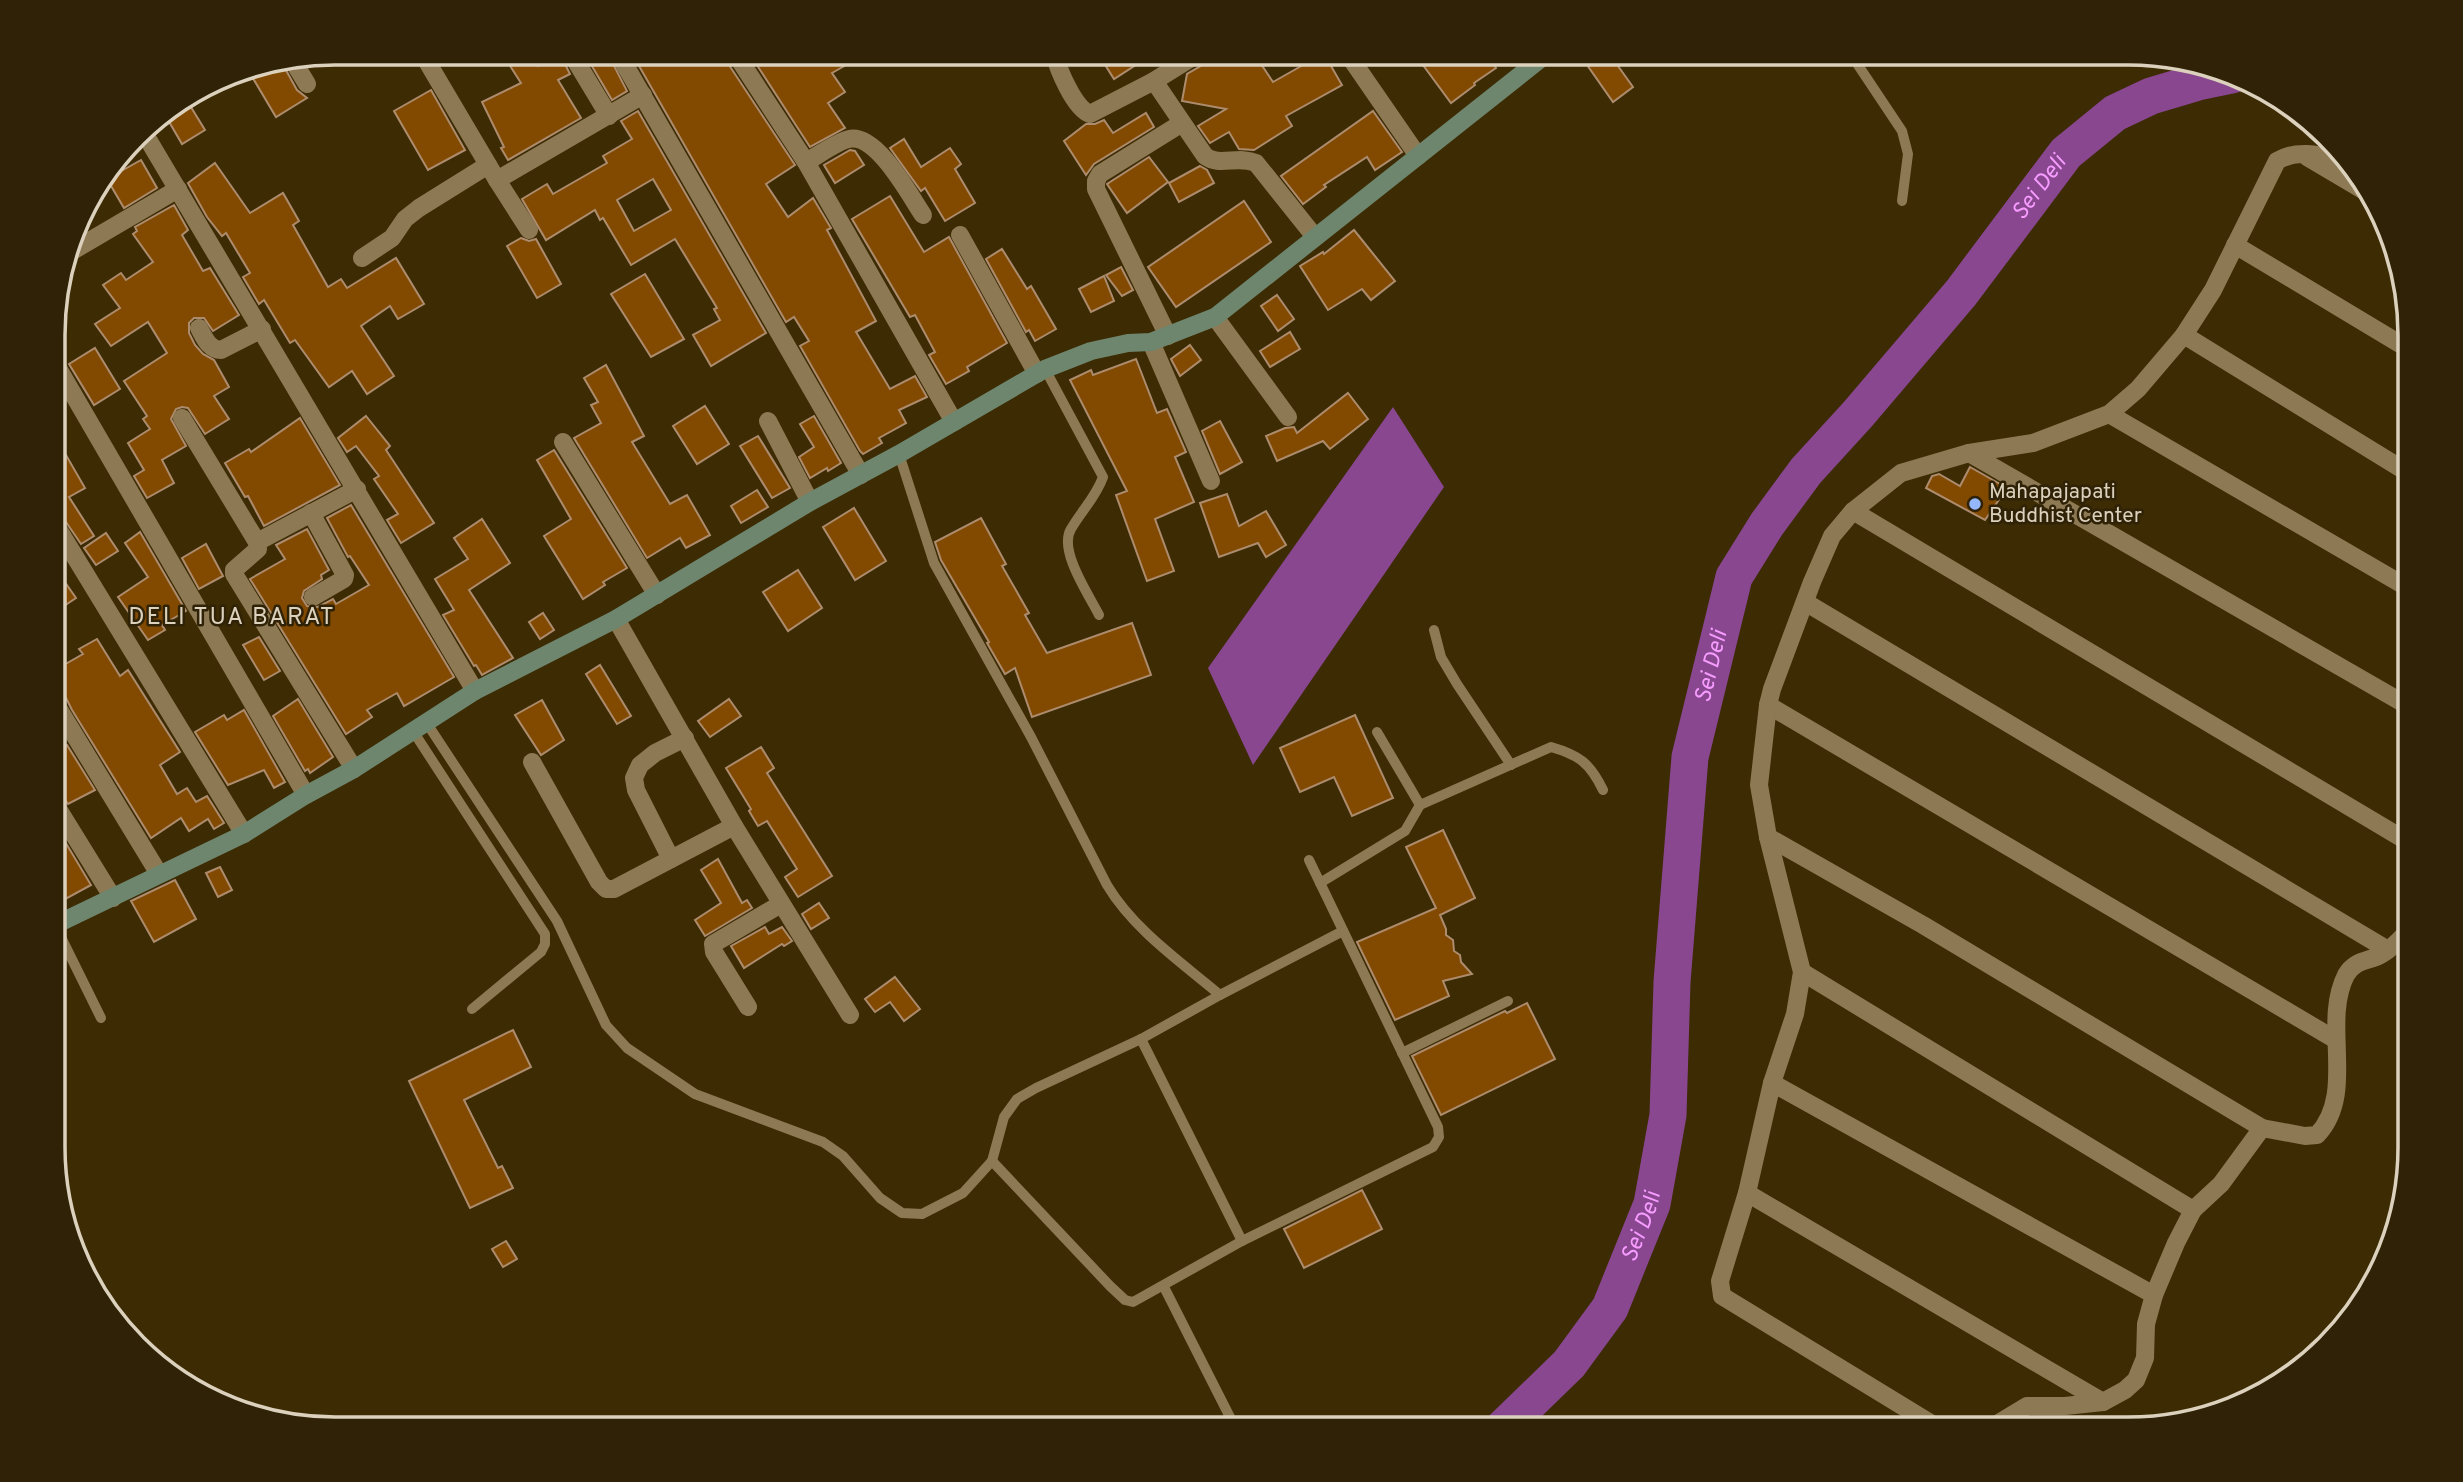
<svg xmlns="http://www.w3.org/2000/svg" width="2463" height="1482" font-family="Overpass,sans-serif">
  <rect width="100%" height="100%" fill="#3c2b03"/>
  <!-- water -->
  <path fill="#894790" d="M1393,407L1444,487L1253,765L1208,668Z"/>
  <g fill="none" stroke-linecap="round" stroke-linejoin="round">
    <!-- river -->
    <path stroke="#894790" stroke-width="37" id="s1" d="M1502,1429L1569,1364L1610,1308L1652,1204L1668,1115L1672,982L1690,757L1734,577L1767,524L1806,471L1858,414L1961,293L2066,153L2115,113L2151,96L2198,82L2232,75"/>
  </g>
  <!-- building -->
  <g fill="#824a00" stroke="#ad8c6e" stroke-width="2" fill-rule="evenodd">
    <path d="M521,52H530L538,66L560,54L570,74L558,80L581,118L508,160L501,148L504,147L482,102L521,83L507,61Z"/>
    <path d="M592,52H607L627,91L612,100L586,56Z"/>
    <path d="M631,52H724L725,59L795,165L766,184L788,217L813,198L831,228L827,230L876,321L856,332L890,389L915,376L927,397L899,410L906,423L879,438L882,443L863,454L860,451L800,346L809,341L794,317L786,322Z"/>
    <path d="M763,52H841L848,64L832,73L845,92L828,103L845,128L810,147L753,59Z"/>
    <path d="M1097,52H1156L1114,79Z"/>
    <path d="M1225,52H1253L1273,82L1303,65L1295,52H1323L1342,85L1286,116L1292,126L1254,150L1239,149L1229,132L1210,143L1198,126L1226,109L1182,101L1187,74Z"/>
    <path d="M1432,52H1486L1496,68L1474,83L1475,85L1451,103L1420,61Z"/>
    <path d="M1578,52H1608L1633,87L1613,102Z"/>
    <path d="M282,63L297,90L307,98L276,117L248,70Z"/>
    <path d="M431,90L465,150L428,170L394,111Z"/>
    <path d="M186,99L205,130L182,144L164,113Z"/>
    <path d="M638,111L766,333L711,366L693,335L720,320L714,309L717,308L675,239L631,265L603,218L600,220L595,210L546,240L522,199L547,184L553,194L607,163L603,156L632,139L621,121ZM653,179L671,210L634,231L617,200Z"/>
    <path d="M1373,111L1402,152L1375,170L1367,157L1324,185L1326,187L1303,204L1281,176Z"/>
    <path d="M1146,113L1154,127L1094,164L1086,175L1064,141L1086,124H1095L1104,120L1113,133Z"/>
    <path d="M904,139L921,167L950,148L961,164L955,169L975,203L945,221L925,188L921,191L890,148Z"/>
    <path d="M850,150L855,151L864,165L835,183L824,165Z"/>
    <path d="M1149,157L1168,182L1127,213L1107,184Z"/>
    <path d="M141,160L157,188L124,208L107,179Z"/>
    <path d="M215,163L250,213L283,193L299,221L293,225L328,287L341,279L347,288L396,258L424,304L398,319L390,306L361,326L394,376L367,394L352,371L329,387L295,340L290,343L264,300L259,304L243,277L250,273L226,233L222,236L207,217L189,185L188,183Z"/>
    <path d="M1200,166L1207,170L1214,183L1179,202L1169,183Z"/>
    <path d="M890,196L924,252L949,237L1007,343L967,367L969,371L946,384L929,355L935,352L915,315L910,317L852,219Z"/>
    <path d="M1244,201L1271,242L1176,307L1148,267Z"/>
    <path d="M174,205L188,230L182,235L203,271L210,268L239,315L213,331L204,318H194L189,323V333L195,345L203,354L214,360L229,387L214,396L229,419L205,434L188,408L182,407L176,409L171,419L186,446L162,460L174,483L147,498L134,476L144,470L128,443L150,429L143,419L147,416L124,381L167,353L148,322L111,346L95,324L120,308L103,285L121,273L126,280L153,262L133,234L137,231L135,227Z"/>
    <path d="M1354,230L1395,281L1371,300L1362,289L1328,310L1300,266L1323,252L1324,254Z"/>
    <path d="M521,238L529,241L536,239L561,284L537,298L507,246Z"/>
    <path d="M1002,249L1027,289L1031,286L1056,329L1035,341L1029,330L1026,332L986,259Z"/>
    <path d="M1121,267L1133,290L1122,296L1106,275Z"/>
    <path d="M645,274L684,339L651,357L611,294Z"/>
    <path d="M1104,276L1114,301L1091,312L1079,289Z"/>
    <path d="M1277,295L1294,319L1278,331L1261,306Z"/>
    <path d="M1290,332L1300,349L1270,367L1260,351Z"/>
    <path d="M1190,345L1201,360L1180,376L1171,359Z"/>
    <path d="M95,348L120,389L94,405L69,364Z"/>
    <path d="M1136,359L1157,413L1167,409L1186,452L1175,457L1194,502L1155,519L1174,571L1147,581L1116,495L1127,491L1070,380L1091,370L1093,375Z"/>
    <path d="M606,365L644,436L632,442L670,504L687,495L710,535L686,548L680,538L647,558L574,438L601,423L591,405L598,402L584,378Z"/>
    <path d="M1348,393L1368,419L1330,449L1323,441L1277,461L1266,436L1285,428L1294,427L1297,433Z"/>
    <path d="M705,406L729,444L697,464L673,426Z"/>
    <path d="M366,416L390,446L386,450L434,523L401,543L387,520L398,514L374,479L379,476L356,446L347,452L338,438Z"/>
    <path d="M814,416L841,463L828,471L827,468L810,478L799,457L814,447L800,424Z"/>
    <path d="M300,418L340,485L264,526L248,496L245,497L225,463L249,449L251,452Z"/>
    <path d="M1220,421L1242,462L1220,474L1202,431Z"/>
    <path d="M55,436L85,488L69,497L94,536L81,544L55,506Z"/>
    <path d="M758,436L790,488L772,498L740,446Z"/>
    <path d="M554,450L627,568L603,582L605,585L583,599L544,536L571,519L537,460Z"/>
    <path d="M1970,467L2007,488L1985,520L1926,488L1932,476L1939,474L1960,486Z"/>
    <path d="M757,490L768,507L741,523L731,506Z"/>
    <path d="M1227,494L1239,526L1266,511L1286,545L1266,557L1258,543L1219,557L1200,503Z"/>
    <path d="M351,505L454,677L404,706L397,693L367,710L372,717L346,734L250,579L285,559L276,545L307,529L329,570L321,575L322,579L304,591L302,598L307,606L318,607L333,599L336,604L369,585L350,556L348,557L327,518Z"/>
    <path d="M854,508L886,561L855,580L823,527Z"/>
    <path d="M981,518L1006,564L1002,566L1029,613L1025,615L1047,653L1132,623L1151,675L1032,717L1015,668L1005,674L987,643L989,642L941,560L935,542Z"/>
    <path d="M482,519L510,563L469,590L513,658L482,675L476,665L474,666L443,615L454,610L435,579L468,559L454,538Z"/>
    <path d="M140,532L186,611L162,625L165,630L148,640L118,597L148,577L125,543Z"/>
    <path d="M106,533L118,551L96,565L84,548Z"/>
    <path d="M206,544L223,576L199,589L182,558Z"/>
    <path d="M55,568L76,598L55,612Z"/>
    <path d="M798,570L822,608L788,631L763,592Z"/>
    <path d="M543,613L554,630L540,639L529,622Z"/>
    <path d="M259,637L280,671L264,680L243,645Z"/>
    <path d="M97,639L120,676L128,670L180,752L160,765L177,794L187,788L196,802L207,796L224,823L214,829L208,819L189,831L181,818L151,838L72,710L55,676V670L83,654L79,649Z"/>
    <path d="M600,665L631,716L617,724L586,674Z"/>
    <path d="M298,699L333,757L310,773L308,769L305,771L273,716Z"/>
    <path d="M729,699L741,716L710,737L698,721Z"/>
    <path d="M542,700L564,740L541,755L515,715Z"/>
    <path d="M244,710L285,782L274,788L264,770L228,785L195,732L224,715L227,720Z"/>
    <path d="M1355,715L1393,798L1352,816L1334,777L1300,792L1280,748Z"/>
    <path d="M67,745L95,790L68,804L61,794L55,793V751Z"/>
    <path d="M761,747L774,768L767,773L832,876L798,897L785,877L797,869L767,821L758,826L749,811L751,809L726,768Z"/>
    <path d="M55,825L91,885L60,902L55,893Z"/>
    <path d="M1443,830L1475,898L1440,915L1446,929V935L1453,940L1454,951L1460,955L1461,962L1472,974L1443,981L1449,996L1395,1020L1357,942L1436,908L1406,847Z"/>
    <path d="M718,859L742,903L747,900L752,908L705,936L695,920L721,903L701,870Z"/>
    <path d="M220,867L232,890L218,897L206,873Z"/>
    <path d="M175,880L196,919L154,942L131,901Z"/>
    <path d="M819,903L829,918L811,929L802,914Z"/>
    <path d="M765,927L769,934L782,927L792,941L784,946L782,944L744,968L731,946Z"/>
    <path d="M895,977L920,1009L904,1021L890,1002L875,1012L865,999Z"/>
    <path d="M1527,1003L1555,1059L1441,1115L1412,1056L1505,1011L1507,1013Z"/>
    <path d="M513,1030L531,1067L464,1100L498,1168L502,1166L513,1188L470,1208L409,1081Z"/>
    <path d="M1362,1190L1382,1229L1304,1268L1284,1229Z"/>
    <path d="M506,1241L517,1259L503,1267L492,1249Z"/>
  </g>
  <g fill="none" stroke-linecap="round" stroke-linejoin="round">
    <!-- lane -->
    <g stroke="#8d7953" stroke-width="10">
      <path d="M1850,53L1902,131L1908,154L1902,201"/>
      <path d="M1045,369L1103,477C1096,497 1082,510 1071,529C1058,550 1089,595 1099,615"/>
      <path d="M1434,630L1441,657L1457,684L1511,765"/>
      <path d="M426,722L557,921L606,1025L627,1048L695,1094L823,1142L843,1156L880,1198L902,1213L922,1214L963,1193L992,1161L1004,1117L1017,1099L1036,1088L1141,1039L1220,995C1181,962 1134,930 1107,885L1031,737L934,563L899,454"/>
      <path d="M413,731L545,934V944L541,952L472,1009"/>
      <path d="M1377,732L1420,805"/>
      <path d="M1320,883L1405,831L1420,805L1551,747C1579,755 1590,763 1603,790"/>
      <path d="M55,925L101,1018"/>
      <path d="M1220,995L1343,931"/>
      <path d="M1141,1039L1242,1241"/>
      <path d="M1402,1053L1508,1001"/>
      <path d="M992,1161L1110,1286L1125,1300L1133,1302L1242,1241L1433,1147L1439,1137L1438,1127L1309,860"/>
      <path d="M1164,1287L1236,1429"/>
    </g>
    <!-- street -->
    <g stroke="#8d7953" stroke-width="18">
      <path d="M422,53L497,180L529,230"/>
      <path d="M571,53L609,116"/>
      <path d="M618,53L861,475"/>
      <path d="M735,53L806,162L954,422"/>
      <path d="M1054,53C1058,69 1074,108 1090,114L1154,81L1199,53"/>
      <path d="M1347,53L1418,156"/>
      <path d="M293,61L307,84"/>
      <path d="M1154,81L1205,156C1219,167 1238,155 1256,163L1315,237"/>
      <path d="M143,131L475,691"/>
      <path d="M2307,157L2373,196"/>
      <path d="M806,162C817,156 838,141 849,139C877,133 910,196 923,215"/>
      <path d="M497,180L643,95"/>
      <path d="M960,235L1037,374"/>
      <path d="M2235,245L2410,350"/>
      <path d="M69,253L178,189"/>
      <path d="M362,258L392,238L405,219L419,208L488,165"/>
      <path d="M1215,317L1288,417"/>
      <path d="M199,328C204,337 209,350 221,350L262,329"/>
      <path d="M2184,335L2410,474"/>
      <path d="M1168,336L1096,189V181L1100,174L1182,123"/>
      <path d="M1151,342L1211,481"/>
      <path d="M55,363L306,795"/>
      <path d="M2109,414L2410,589"/>
      <path d="M182,418L257,542L258,549L234,570V574L354,769"/>
      <path d="M768,421L810,502"/>
      <path d="M563,442L657,595"/>
      <path d="M1969,453L2410,707"/>
      <path d="M1853,511L2410,843"/>
      <path d="M311,513L345,575L344,579L313,597"/>
      <path d="M55,524L244,834"/>
      <path d="M257,542L357,489"/>
      <path d="M1805,602L2388,950"/>
      <path d="M616,619L734,826L850,1015"/>
      <path d="M55,703L159,874"/>
      <path d="M1768,705L2336,1040"/>
      <path d="M532,762L599,882L606,889H614L734,826"/>
      <path d="M55,804L113,898"/>
      <path d="M1768,837L1923,925L2262,1128"/>
      <path d="M671,859L636,790L634,778L640,765L655,753L685,738"/>
      <path d="M1802,972L2193,1210"/>
      <path d="M748,1007L714,952L713,944L781,904"/>
      <path d="M1772,1083L2154,1295"/>
      <path d="M1747,1193L2103,1402"/>
      <path d="M1940,1429L1722,1296L1720,1281L1747,1193L1772,1083L1795,1014L1802,972L1768,837L1759,785L1768,705L1772,689L1812,582L1832,536L1853,511L1901,473L1969,453L2033,443L2109,414L2138,389L2184,335L2213,290L2277,161C2298,148 2324,156 2347,161"/>
      <path d="M1989,1429L2027,1406H2065L2103,1402L2125,1390L2136,1380L2145,1358L2146,1324L2154,1295L2176,1243L2193,1210L2221,1184L2262,1128L2305,1136L2317,1135C2357,1093 2321,1024 2346,975C2355,959 2369,962 2382,954C2393,948 2401,938 2410,929"/>
    </g>
    <!-- secondary -->
    <path stroke="#6e866e" stroke-width="18" d="M55,925L244,834L306,795L354,769L475,691L616,619L810,502L899,454L1045,369L1091,351L1128,343L1151,342L1215,317L1548,53"/>
  </g>
  <!-- markers -->
  <circle fill="#94b7fd" stroke="#2f2206" stroke-width="2.5" cx="1975" cy="504" r="7"/>
  <g text-anchor="middle" dominant-baseline="central" stroke-width="5" stroke-linejoin="round" paint-order="stroke">
    <!-- poi labels -->
    <g font-size="21" fill="#dcd1bd" stroke="#2f2206" text-anchor="start">
      <text x="1989" y="492">Mahapajapati<tspan x="1989" dy="24">Buddhist Center</tspan></text>
    </g>
    <!-- water labels -->
    <g font-size="23" font-style="italic" fill="#f69cff" stroke="#2f2206">
      <text stroke="none"><textPath href="#s1" startOffset="1405">Sei Deli</textPath></text>
      <text stroke="none"><textPath href="#s1" startOffset="817">Sei Deli</textPath></text>
      <text stroke="none"><textPath href="#s1" startOffset="250">Sei Deli</textPath></text>
    </g>
    <!-- quarter labels -->
    <g font-size="24" letter-spacing="2" fill="#dcd1bd" stroke="#2f2206">
      <text x="232" y="618">DELI TUA BARAT</text>
    </g>
  </g>
  <!-- crop -->
  <path d="M0 0H2463V1482H0ZM335 65H2128A270 270 0 0 1 2398 335V1147A270 270 0 0 1 2128 1417H335A270 270 0 0 1 65 1147V335A270 270 0 0 1 335 65Z" fill="#2f2206" fill-rule="evenodd"/>
  <path fill="none" stroke="#dcd1bd" stroke-width="3.5" d="M335 65H2128A270 270 0 0 1 2398 335V1147A270 270 0 0 1 2128 1417H335A270 270 0 0 1 65 1147V335A270 270 0 0 1 335 65Z"/>
</svg>
